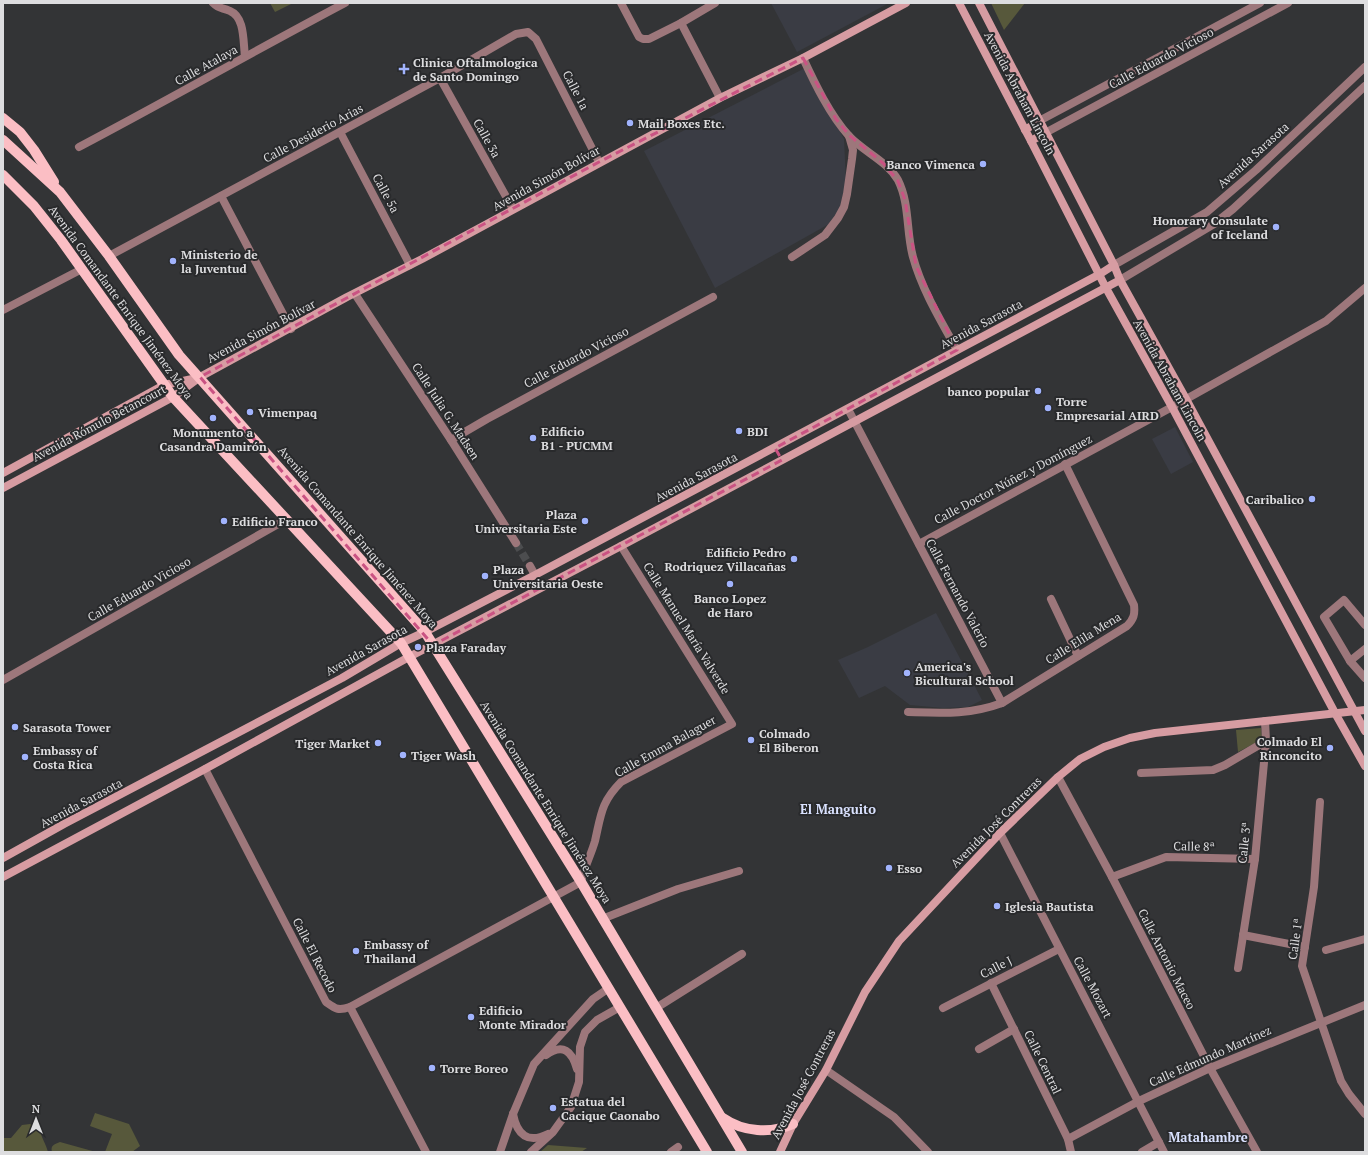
<svg xmlns="http://www.w3.org/2000/svg" width="1368" height="1155" font-family="'PT Serif',serif">
  <rect width="100%" height="100%" fill="#333436"/>
  <!-- built -->
  <g fill="#3a3c44">
    <path d="M771,3H889L797,52Z"/>
    <path d="M805,68L844,139L846,182L840,208L829,224L715,288L644,151Z"/>
    <path d="M1175,427L1193,462L1171,474L1152,439Z"/>
    <path d="M936,613L982,700L968,707L943,708L910,705L885,686L859,698L838,660L868,647Z"/>
  </g>
  <!-- green -->
  <g fill="#57583b">
    <path d="M270,3H293L275,12Z"/>
    <path d="M991,3H1025L1004,30Z"/>
    <path d="M1261,728L1262,738L1259,741L1238,752L1236,730Z"/>
    <path d="M95,1113L129,1124L140,1146L132,1152H105L112,1134L90,1126Z"/>
    <path d="M30,1124L40,1131C42,1139 46,1144 48,1152H3V1138H11L22,1125Z"/>
    <path d="M60,1142L96,1152H52C50,1145 55,1144 60,1142Z"/>
    <path d="M548,1145L587,1148L581,1152H540Z"/>
  </g>
  <g fill="none" stroke-linecap="round" stroke-linejoin="round">
    <!-- minor-tunnel -->
    <path stroke="#4c4d4f" stroke-width="8" stroke-dasharray="8 4" stroke-linecap="butt" d="M516,543L530,566"/>
    <!-- minor -->
    <g stroke="#9d777b" stroke-width="8">
      <path d="M213,3C220,10 222,7 230,11C245,17 243,42 245,56"/>
      <path d="M621,3L639,37L643,39H649L681,23L715,3"/>
      <path d="M681,23L720,98"/>
      <path d="M803,58C815,84 830,115 849,136C864,152 887,161 898,180C910,204 906,232 913,257C922,290 941,321 957,350"/>
      <path d="M440,78L513,209"/>
      <path d="M1039,121L1260,3"/>
      <path d="M340,132L410,265"/>
      <path d="M1045,133L1288,3"/>
      <path d="M79,147C168,100 256,50 345,3"/>
      <path d="M221,196L291,329"/>
      <path d="M109,256L440,78L516,34L528,32L536,39L599,162"/>
      <path d="M792,257L825,235L838,218L844,207L847,194L852,159L853,150L849,136"/>
      <path d="M1114,265L1207,212L1256,170L1365,67"/>
      <path d="M1120,280L1214,224L1233,209L1365,86"/>
      <path d="M355,294L451,440L516,543"/>
      <path d="M3,310L82,269"/>
      <path d="M848,409L1002,703"/>
      <path d="M451,440L487,419L713,297"/>
      <path d="M919,544L1172,407L1326,321L1365,288"/>
      <path d="M530,566L535,575"/>
      <path d="M1051,599L1078,656"/>
      <path d="M1365,649L1350,661L1365,678"/>
      <path d="M1350,661L1324,617L1344,600L1365,625"/>
      <path d="M3,680L287,519"/>
      <path d="M908,712C941,713 970,715 1002,703L1127,626C1134,619 1135,614 1134,605L1065,464"/>
      <path d="M205,769L326,1002C336,1009 338,1011 350,1007L581,882C584,868 591,855 595,841C601,815 601,802 621,782L732,724L621,546"/>
      <path d="M1141,773L1213,770L1225,765L1266,741"/>
      <path d="M1058,777L1112,877L1210,1068L1257,1152"/>
      <path d="M1320,802L1314,887L1302,966L1341,1081L1349,1094L1365,1114"/>
      <path d="M1000,833L1164,1152"/>
      <path d="M1112,877L1166,857L1255,859"/>
      <path d="M602,919L678,889L739,871"/>
      <path d="M1243,935L1305,947"/>
      <path d="M1326,950L1365,939"/>
      <path d="M1238,968L1255,859L1266,741L1265,721"/>
      <path d="M991,983L1068,1139L1071,1152"/>
      <path d="M350,1007L426,1152"/>
      <path d="M656,1008L742,954"/>
      <path d="M943,1008L1059,949"/>
      <path d="M979,1049L1014,1029"/>
      <path d="M826,1070L894,1117L928,1152"/>
      <path d="M1068,1139L1139,1101L1210,1068L1365,1005"/>
      <path d="M671,1152L678,1147"/>
      <path d="M1142,1152L1159,1142"/>
    </g>
    <!-- tertiary -->
    <g stroke="#9d777b" stroke-width="8">
      <path d="M546,1055C563,1043 572,1051 577,1069"/>
      <path d="M513,1114C517,1135 528,1144 548,1134"/>
      <path d="M500,1152L513,1114L534,1064L593,999L609,988"/>
      <path d="M531,1152L553,1132L571,1107L579,1082L580,1047L585,1032L597,1020L620,1007"/>
    </g>
    <!-- secondary -->
    <g stroke="#d79ca2" stroke-width="8">
      <path d="M959,3L1031,141L1106,288L1172,407L1335,713L1365,766"/>
      <path d="M979,3L1114,265L1120,280L1186,399L1365,731"/>
      <path d="M1025,130L1039,121"/>
      <path d="M1031,141L1045,133"/>
      <path d="M3,473L164,385L197,378"/>
      <path d="M3,488L173,397L200,377L347,297L422,259L720,98L803,58L906,3"/>
      <path d="M3,858L64,824L342,678L401,643L425,632L535,575L1100,274L1114,265"/>
      <path d="M3,877L205,769L409,657L621,546L1120,280"/>
      <path d="M780,1152L793,1124L826,1070L865,992L899,941L1000,833L1058,777L1080,759L1104,747L1130,738L1155,733L1365,710"/>
    </g>
    <!-- primary -->
    <g stroke="#fbbec4" stroke-width="10">
      <path d="M3,118L20,132L34,150L54,182"/>
      <path d="M3,140L60,192L109,256L179,355L425,632L581,882L742,1152"/>
      <path d="M3,175L34,206L61,240L173,397L401,643L707,1152"/>
      <path d="M723,1118C743,1132 771,1134 793,1124"/>
    </g>
  </g>
  <!-- marked area -->
  <path fill="none" stroke="#ca5383" stroke-width="3" stroke-dasharray="8 5" stroke-linejoin="round" d="M803,58L836,119L849,135L884,164L898,181L905,200L916,266L957,350L775,448L782,460L433,645L200,377L599,162Z"/>
  <!-- markers -->
  <g fill="#a1b3fd" stroke="#292a2c" stroke-width="1.5">
    <path d="M402 63h4v4h4v4h-4v4h-4v-4h-4v-4h4z"/>
    <circle cx="630" cy="123" r="4"/>
    <circle cx="983" cy="164" r="4"/>
    <circle cx="1276" cy="227" r="4"/>
    <circle cx="173" cy="261" r="4"/>
    <circle cx="1038" cy="391" r="4"/>
    <circle cx="1048" cy="408" r="4"/>
    <circle cx="250" cy="412" r="4"/>
    <circle cx="213" cy="418" r="4"/>
    <circle cx="739" cy="431" r="4"/>
    <circle cx="533" cy="438" r="4"/>
    <circle cx="1312" cy="499" r="4"/>
    <circle cx="224" cy="521" r="4"/>
    <circle cx="585" cy="521" r="4"/>
    <circle cx="794" cy="559" r="4"/>
    <circle cx="485" cy="576" r="4"/>
    <circle cx="730" cy="584" r="4"/>
    <circle cx="418" cy="647" r="4"/>
    <circle cx="907" cy="673" r="4"/>
    <circle cx="15" cy="727" r="4"/>
    <circle cx="751" cy="740" r="4"/>
    <circle cx="378" cy="743" r="4"/>
    <circle cx="1330" cy="748" r="4"/>
    <circle cx="403" cy="755" r="4"/>
    <circle cx="25" cy="757" r="4"/>
    <circle cx="889" cy="868" r="4"/>
    <circle cx="997" cy="906" r="4"/>
    <circle cx="356" cy="951" r="4"/>
    <circle cx="471" cy="1017" r="4"/>
    <circle cx="432" cy="1068" r="4"/>
    <circle cx="553" cy="1108" r="4"/>
  </g>
  <g text-anchor="middle" dominant-baseline="central" stroke-width="4" stroke-linejoin="round" paint-order="stroke">
    <!-- street labels -->
    <g font-size="12" fill="#dddddf" stroke="#292a2c">
      <text transform="translate(1161 58) rotate(-28)">Calle Eduardo Vicioso</text>
      <text transform="translate(206 65) rotate(-29)">Calle Atalaya</text>
      <text transform="translate(576 90) rotate(63)">Calle 1a</text>
      <text transform="translate(1020 93) rotate(62)">Avenida Abraham Lincoln</text>
      <text transform="translate(313 133) rotate(-28)">Calle Desiderio Arias</text>
      <text transform="translate(487 138) rotate(61)">Calle 3a</text>
      <text transform="translate(1253 155) rotate(-42)">Avenida Sarasota</text>
      <text transform="translate(546 178) rotate(-29)">Avenida Simón Bolívar</text>
      <text transform="translate(386 193) rotate(62)">Calle 5a</text>
      <text transform="translate(121 302) rotate(54)">Avenida Comandante Enrique Jiménez Moya</text>
      <text transform="translate(981 324) rotate(-28)">Avenida Sarasota</text>
      <text transform="translate(261 331) rotate(-28)">Avenida Simón Bolívar</text>
      <text transform="translate(576 357) rotate(-28)">Calle Eduardo Vicioso</text>
      <text transform="translate(1170 380) rotate(61)">Avenida Abraham Lincoln</text>
      <text transform="translate(446 411) rotate(57)">Calle Julia G. Madsen</text>
      <text transform="translate(99 423) rotate(-28)">Avenida Rómulo Betancourt</text>
      <text transform="translate(696 477) rotate(-28)">Avenida Sarasota</text>
      <text transform="translate(1013 479) rotate(-28)">Calle Doctor Núñez y Domínguez</text>
      <text transform="translate(358 537) rotate(49)">Avenida Comandante Enrique Jiménez Moya</text>
      <text transform="translate(139 589) rotate(-30)">Calle Eduardo Vicioso</text>
      <text transform="translate(958 593) rotate(62)">Calle Fernando Valerio</text>
      <text transform="translate(687 628) rotate(58)">Calle Manuel María Valverde</text>
      <text transform="translate(1083 638) rotate(-32)">Calle Elila Mena</text>
      <text transform="translate(366 650) rotate(-29)">Avenida Sarasota</text>
      <text transform="translate(665 746) rotate(-29)">Calle Emma Balaguer</text>
      <text transform="translate(546 802) rotate(58)">Avenida Comandante Enrique Jiménez Moya</text>
      <text transform="translate(81 803) rotate(-28)">Avenida Sarasota</text>
      <text transform="translate(996 822) rotate(-45)">Avenida José Contreras</text>
      <text transform="translate(1244 843) rotate(-84)">Calle 3ª</text>
      <text transform="translate(1194 846) rotate(1)">Calle 8ª</text>
      <text transform="translate(1295 939) rotate(-82)">Calle 1ª</text>
      <text transform="translate(315 955) rotate(63)">Calle El Recodo</text>
      <text transform="translate(1167 959) rotate(63)">Calle Antonio Maceo</text>
      <text transform="translate(996 967) rotate(-27)">Calle J</text>
      <text transform="translate(1093 987) rotate(62)">Calle Mozart</text>
      <text transform="translate(1210 1056) rotate(-24)">Calle Edmundo Martínez</text>
      <text transform="translate(1043 1062) rotate(64)">Calle Central</text>
      <text transform="translate(803 1084) rotate(-62)">Avenida José Contreras</text>
    </g>
    <!-- poi labels -->
    <g font-size="12" font-weight="bold" fill="#dddddf" stroke="#292a2c" text-anchor="start">
      <text x="413" y="62">Clinica Oftalmologica<tspan x="413" dy="14">de Santo Domingo</tspan></text>
      <text x="638" y="123">Mail Boxes Etc.</text>
      <text x="975" y="164" text-anchor="end">Banco Vimenca</text>
      <text x="1268" y="220" text-anchor="end">Honorary Consulate<tspan x="1268" dy="14">of Iceland</tspan></text>
      <text x="181" y="254">Ministerio de<tspan x="181" dy="14">la Juventud</tspan></text>
      <text x="1030" y="391" text-anchor="end">banco popular</text>
      <text x="1056" y="401">Torre<tspan x="1056" dy="14">Empresarial AIRD</tspan></text>
      <text x="258" y="412">Vimenpaq</text>
      <text x="541" y="431">Edificio<tspan x="541" dy="14">B1 - PUCMM</tspan></text>
      <text x="747" y="431">BDI</text>
      <text x="213" y="432" text-anchor="middle">Monumento a<tspan x="213" dy="14">Casandra Damirón</tspan></text>
      <text x="1304" y="499" text-anchor="end">Caribalico</text>
      <text x="577" y="514" text-anchor="end">Plaza<tspan x="577" dy="14">Universitaria Este</tspan></text>
      <text x="232" y="521">Edificio Franco</text>
      <text x="786" y="552" text-anchor="end">Edificio Pedro<tspan x="786" dy="14">Rodriquez Villacañas</tspan></text>
      <text x="493" y="569">Plaza<tspan x="493" dy="14">Universitaria Oeste</tspan></text>
      <text x="730" y="598" text-anchor="middle">Banco Lopez<tspan x="730" dy="14">de Haro</tspan></text>
      <text x="426" y="647">Plaza Faraday</text>
      <text x="915" y="666">America's<tspan x="915" dy="14">Bicultural School</tspan></text>
      <text x="23" y="727">Sarasota Tower</text>
      <text x="759" y="733">Colmado<tspan x="759" dy="14">El Biberon</tspan></text>
      <text x="1322" y="741" text-anchor="end">Colmado El<tspan x="1322" dy="14">Rinconcito</tspan></text>
      <text x="370" y="743" text-anchor="end">Tiger Market</text>
      <text x="33" y="750">Embassy of<tspan x="33" dy="14">Costa Rica</tspan></text>
      <text x="411" y="755">Tiger Wash</text>
      <text x="897" y="868">Esso</text>
      <text x="1005" y="906">Iglesia Bautista</text>
      <text x="364" y="944">Embassy of<tspan x="364" dy="14">Thailand</tspan></text>
      <text x="479" y="1010">Edificio<tspan x="479" dy="14">Monte Mirador</tspan></text>
      <text x="440" y="1068">Torre Boreo</text>
      <text x="561" y="1101">Estatua del<tspan x="561" dy="14">Cacique Caonabo</tspan></text>
    </g>
    <!-- neighbourhood labels -->
    <g font-size="13" font-weight="bold" fill="#dae2ff" stroke="#292a2c">
      <text x="838" y="809">El Manguito</text>
      <text x="1208" y="1137">Matahambre</text>
    </g>
  </g>
  <!-- border -->
  <rect width="1368" height="1155" fill="none" stroke="#dddddf" stroke-width="8"/>
  <!-- north arrow -->
  <g transform="translate(36 1119)" stroke="#292a2c" stroke-width="3" paint-order="stroke">
  <path d="M0-3L7 15L0 10L-7 15Z" fill="#dddddf"/>
  <text y="-6" font-size="11" font-weight="bold" text-anchor="middle" fill="#dddddf">N</text>
  </g>
</svg>
